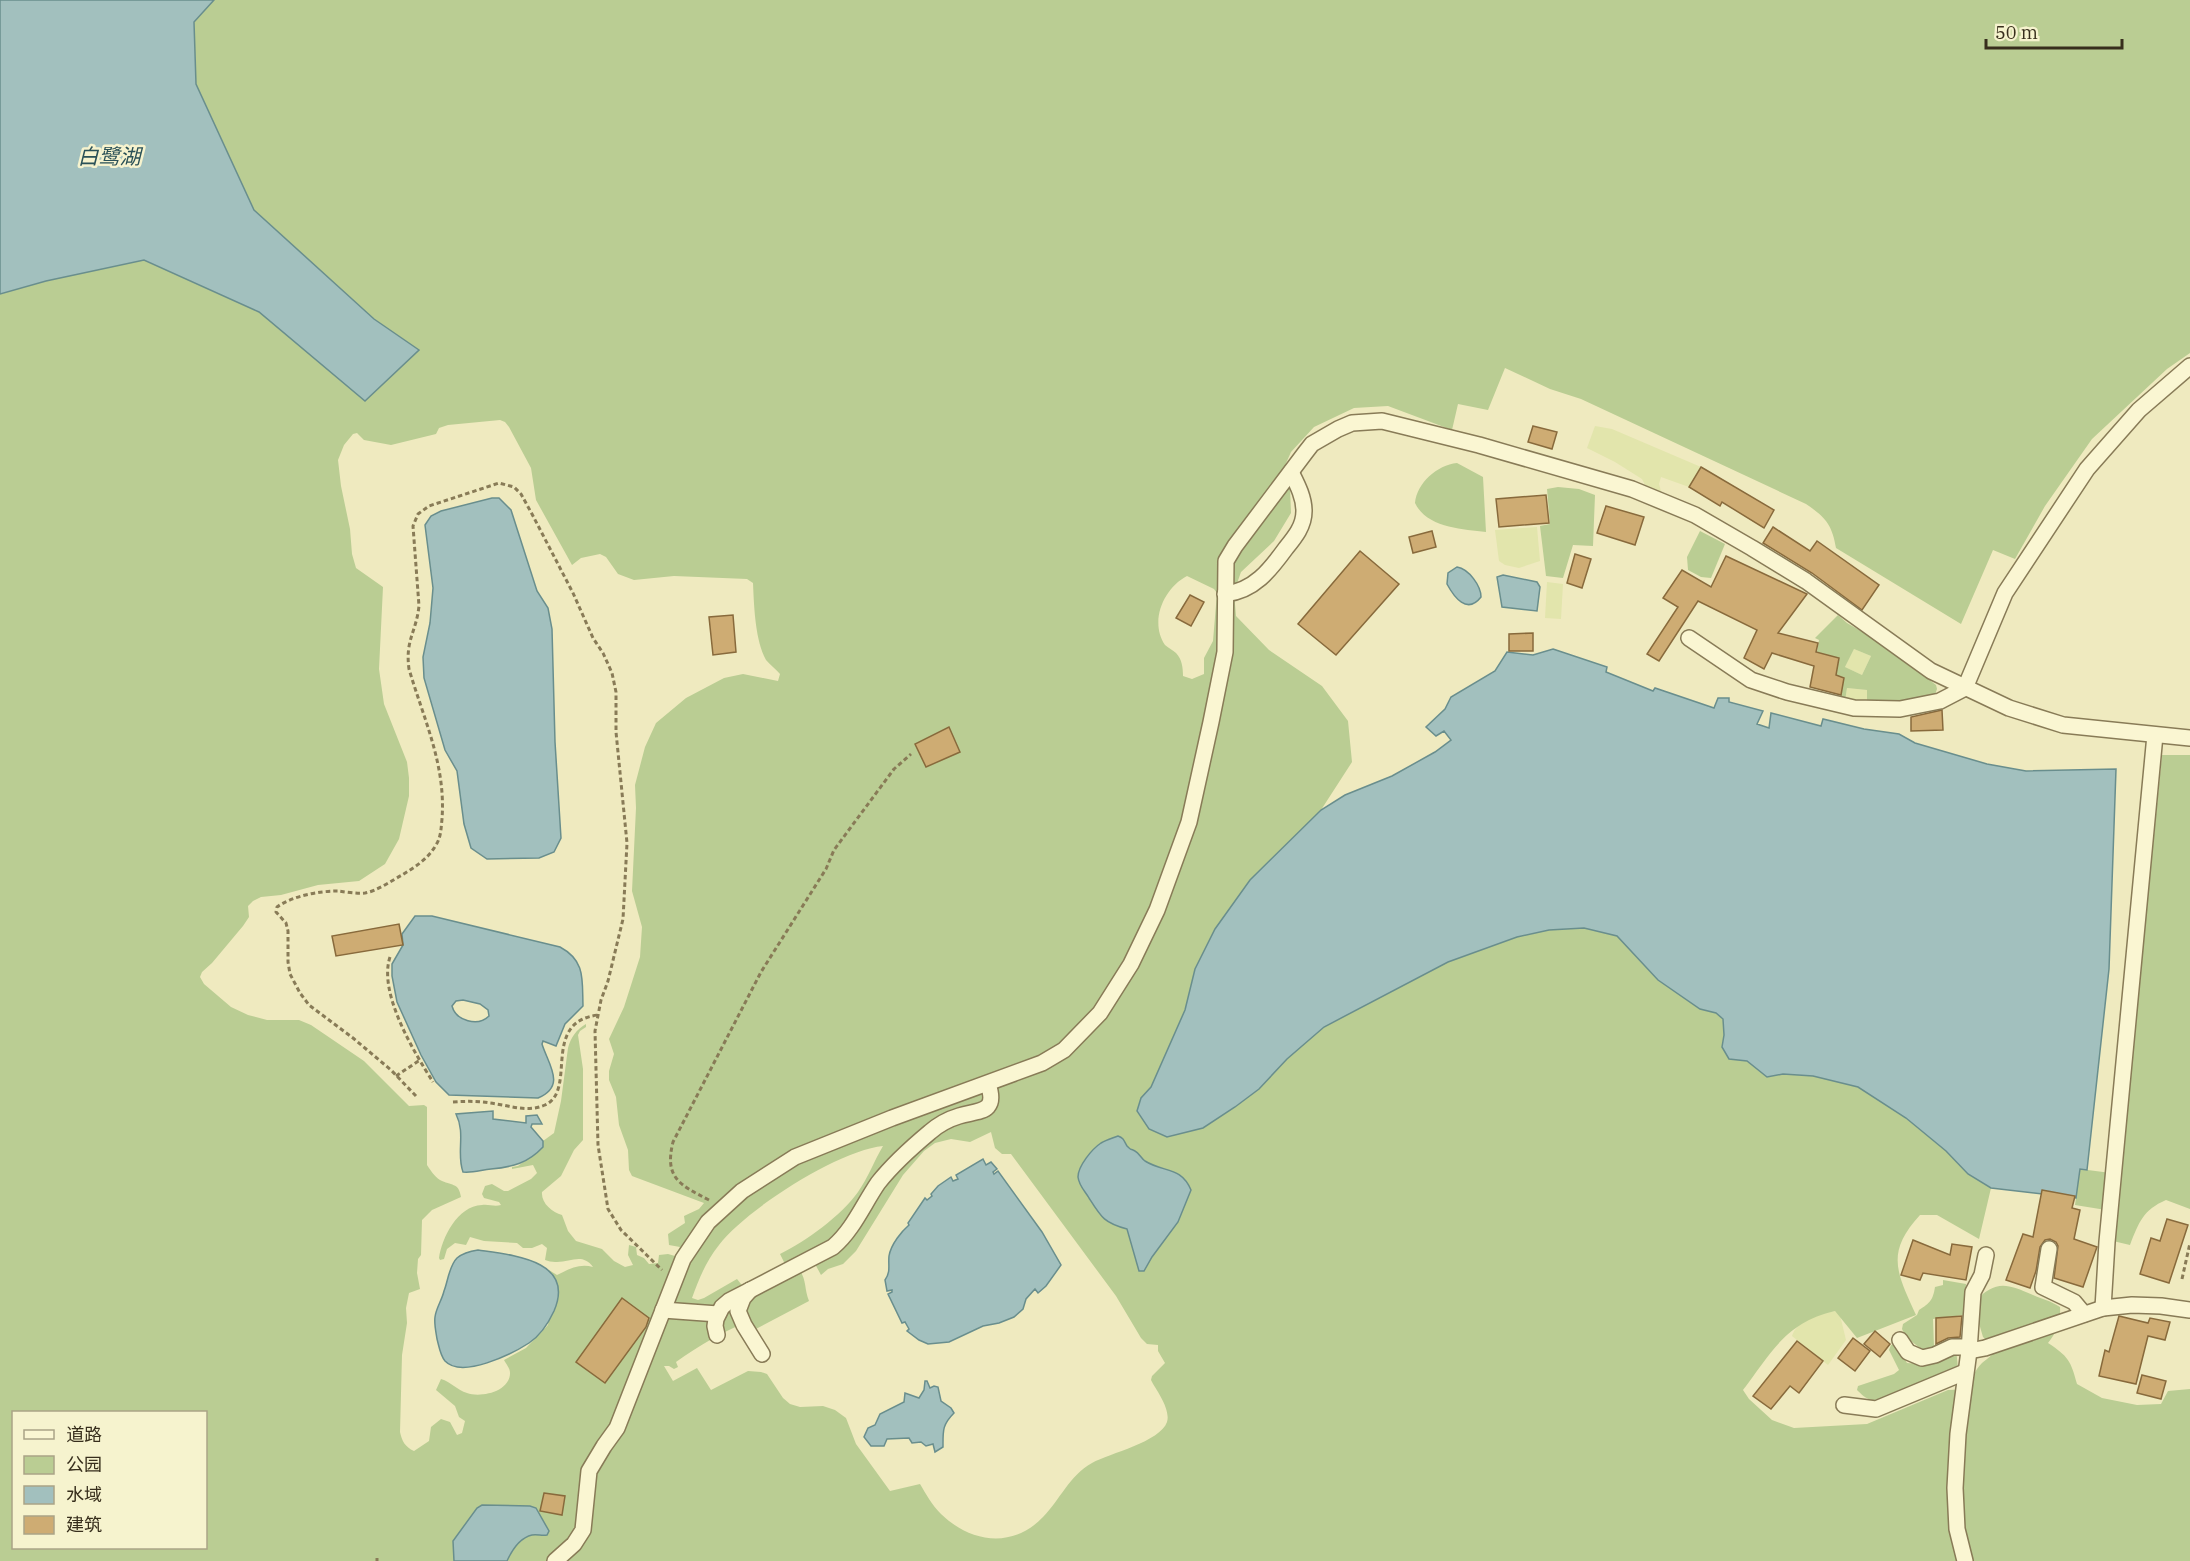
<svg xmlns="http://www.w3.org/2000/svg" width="2190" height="1561" font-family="'IBM Plex Serif','Noto Sans SC',serif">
  <rect width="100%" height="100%" fill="#efeabf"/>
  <!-- farmland -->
  <g fill="#e2e5ac">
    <path d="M1595,426L1612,429L1701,467L1689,487L1661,477L1659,484L1662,495L1647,489L1642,479L1615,462L1587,448Z"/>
    <path d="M1537,527L1540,561L1519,568L1505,565L1499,561L1495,530Z"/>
    <path d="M1547,582L1563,584L1561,619L1545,618Z"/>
    <path d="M1854,649L1871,656L1862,675L1845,667Z"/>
    <path d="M1847,688L1867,690V703L1845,701Z"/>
    <path d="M1835,1311L1840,1315L1846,1340L1828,1365L1792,1336L1794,1331L1801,1323L1816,1315Z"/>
  </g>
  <!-- green -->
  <g fill="#bacd93" fill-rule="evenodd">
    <path d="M214,0H2190V353L2167,369L2092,439L2045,506L2015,559L1993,550L1961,624L1836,548C1832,524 1825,517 1806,504L1581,399L1550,389L1505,368L1488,410L1458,404L1452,430L1388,406L1354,408L1314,427L1291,452L1283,470L1290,488L1291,513L1274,541L1241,572L1234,592L1236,616L1269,650L1322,686L1348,721L1352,762L1321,810L1250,880L1195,969L1185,1010L1151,1087L1141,1098L1203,1128L1235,1107L1259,1089L1287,1059L1324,1027L1448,962L1517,937L1549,930L1584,928L1617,936L1658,980L1700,1009L1716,1013L1723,1019L1724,1035L1722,1047L1729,1059L1747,1061L1767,1077L1783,1074L1813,1076L1858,1087L1906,1118L1946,1151L1968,1174L1991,1188L1979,1239L1937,1215H1920C1885,1253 1897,1273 1916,1315L1857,1338L1835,1311C1786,1322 1771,1353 1743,1390L1749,1399L1772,1420L1794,1428L1867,1424L1948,1390L1969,1389C1972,1379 1974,1371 1982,1363C1988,1358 1992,1356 1996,1349L1983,1337L1973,1303C1996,1280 2005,1283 2033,1295C2042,1299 2051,1301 2060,1307C2061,1321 2057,1332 2048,1343C2068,1356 2071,1361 2077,1384L2102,1398L2137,1405L2161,1404L2168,1391L2190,1389V1561H0V294L46,281L144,260L259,312L365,401L418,350L374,319L254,210L196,84L194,21ZM500,420L505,422L509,427L531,468L536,500L572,565L581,558L600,554L606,557L618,574L634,580L674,576L747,579L753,583C754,605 755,640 766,660C770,665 776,669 780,674L778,681L743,674L724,678L686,698L656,723L645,747L635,785L636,808L632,891L642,927L640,957L624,1007L609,1039L614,1054L609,1071V1080L616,1097L619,1125L628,1150L629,1170L632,1176L704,1203L699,1209L684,1216L685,1223L668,1234L669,1245L680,1247L675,1256L668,1254L659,1255L658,1263L649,1264L644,1258L637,1255L636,1247L629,1245L628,1255L633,1265L625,1267L614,1261L602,1249L576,1241L568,1231L562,1215C552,1212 541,1203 542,1192L561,1176L574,1150L583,1140V1069L578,1035L580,1031L586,1027V1024C576,1030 571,1037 568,1048L561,1101L554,1133L543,1141V1147L518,1166L512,1167V1169L533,1165L537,1173L531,1179L508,1191H504L492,1184L485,1186L482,1194L484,1198L499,1202L501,1205C494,1207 489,1204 482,1205C457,1206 442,1238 439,1258L440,1260L444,1259L447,1249L455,1243L466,1245L470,1237L484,1241L517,1243L523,1248H532L542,1244L547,1248L545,1260C548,1261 552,1262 555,1262C570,1263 582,1252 593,1267C580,1263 569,1269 557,1275L549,1270L556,1281L548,1325L526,1348L504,1360C506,1364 510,1368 510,1373C510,1392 480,1398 467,1393C457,1390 451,1382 441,1379L436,1390L455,1406L459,1417L465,1421L462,1433L457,1435L450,1422L441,1419L431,1427L429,1441L414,1451C405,1447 402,1441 400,1432L402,1355L407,1323L406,1308L409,1293L420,1289L417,1273L418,1259L421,1255L422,1220L432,1210L461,1197C459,1182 451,1186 440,1180C434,1176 431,1171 427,1165V1107L424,1105L409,1106L364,1061L311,1025L299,1020H267L248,1015L231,1007L204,984L200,977L202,972L212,963L243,926L249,917L248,906L253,901L261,897L281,895L318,885L359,881L385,864L399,839L409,796V778L407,762L384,704L379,669L383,587L356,568L352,554L350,529L341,486L338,460L344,445L353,434L357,433L364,440L391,445L436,434L439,428L448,425ZM1187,576L1214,589L1217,593L1213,641L1204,658V674L1192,679L1183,676C1183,668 1182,659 1176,653C1173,650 1168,648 1165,645C1149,621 1164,588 1187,576ZM991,1132L995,1148L1002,1154H1011L1116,1296L1141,1338L1147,1344L1158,1345V1351L1165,1363L1152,1376L1151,1380C1156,1390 1171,1409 1167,1422C1160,1442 1110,1453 1092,1463C1069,1476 1060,1500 1043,1517C1013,1549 971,1543 941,1514C932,1505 926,1494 920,1484L890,1491L856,1444L846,1418L835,1410L823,1406L800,1407L790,1404L783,1398L767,1374L761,1372L748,1371L711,1390L697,1368L673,1381L664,1366H669L674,1369L678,1367L676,1362C700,1345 722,1332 749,1321L754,1330L809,1301C804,1288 807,1281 799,1269L745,1289L737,1279L704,1298L698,1300L692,1298C699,1279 706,1261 719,1245C745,1210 839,1150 883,1146C874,1161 868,1178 858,1192C842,1215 805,1242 780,1254L785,1264L808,1251L821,1275L828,1269L843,1264L856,1251L903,1175L924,1151L935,1143L951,1139L970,1142ZM14,1412H206V1548H14Z"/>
    <path d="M1457,463L1483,477L1486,532C1462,529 1427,528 1415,503C1417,483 1437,465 1457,463Z"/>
    <path d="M1558,487L1579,489L1595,495L1593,546L1573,545L1563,578L1546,576L1540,526L1550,524L1547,489Z"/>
    <path d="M1700,531L1725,544L1711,578L1701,577L1688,570L1687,557Z"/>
    <path d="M1838,615L1847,623L1883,644L1936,685L1937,689L1934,697C1907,708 1867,707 1839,701L1844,678L1836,675L1839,659L1817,652L1819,640L1815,638ZM1854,649L1871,656L1862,675L1845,667ZM1847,688L1867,690V702L1845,701Z"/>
    <path d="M2162,755H2190V1209L2166,1200C2143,1210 2139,1222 2130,1245L2113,1241Z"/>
    <path d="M2080,1169L2111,1173L2106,1210L2075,1205Z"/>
    <path d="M1943,1280L1966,1284L1964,1315L1933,1319L1934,1347L1925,1352L1906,1337L1902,1329L1903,1324L1917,1315L1919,1310C1930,1303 1933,1300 1935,1287L1943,1285Z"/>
    <path d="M1896,1344L1907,1363C1925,1365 1941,1357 1956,1348L1958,1369C1942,1375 1885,1401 1872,1400C1866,1399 1861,1394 1857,1390L1858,1386L1894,1374L1899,1370L1889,1350L1891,1345Z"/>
  </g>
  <!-- water -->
  <g fill="#a2c0be" stroke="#698e8d" stroke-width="1.5" fill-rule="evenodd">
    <path d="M0,0H214L194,22L196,84L254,210L374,319L419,350L365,401L259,312L144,260L46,281L0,294Z"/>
    <path d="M492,498H499L511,510L537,591L548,608L552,629L555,742L561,838L554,852L539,858L487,859L471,848L464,824L457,771L445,750L424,678L423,657L430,623L433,588L425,525L431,516L441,511Z"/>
    <path d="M1457,567C1469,569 1481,586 1481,597C1467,615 1454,597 1447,584L1448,573Z"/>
    <path d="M1503,575L1537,582L1540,587L1537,611L1502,607L1497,577Z"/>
    <path d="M1553,649L1607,667L1606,672L1653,691L1655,688L1714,708L1718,698H1729V702L1763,711L1757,724L1769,728L1771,713L1821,726L1823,719L1864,729L1899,734L1915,743L1987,764L2026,771L2116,769L2109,969L2087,1170L2080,1169L2076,1198L1991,1188L1968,1174L1946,1151L1906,1118L1858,1087L1813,1076L1783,1074L1767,1077L1747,1061L1729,1059L1722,1047L1724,1035L1723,1019L1716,1013L1700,1009L1658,980L1617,936L1584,928L1549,930L1517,937L1448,962L1324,1027L1287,1059L1259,1089L1235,1107L1203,1128L1167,1137L1149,1129L1137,1111L1141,1098L1151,1087L1185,1010L1195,969L1215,929L1250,880L1321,810L1345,795L1392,776L1435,752L1451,740L1444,731L1436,736L1426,727L1445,709L1451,697L1495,671L1507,652L1533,655Z"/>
    <path d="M415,916H432L560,947C586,961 582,980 583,1006L565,1024L556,1046L543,1041L542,1044C548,1064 567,1086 538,1098L449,1095L436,1082L421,1055L397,1002L392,976V964L403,945L402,934ZM463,1000L480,1004L488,1010L489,1016C478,1027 456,1021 452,1006L456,1001Z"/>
    <path d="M493,1111V1119L526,1123V1116L537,1115L542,1124H532L531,1127L543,1141V1147C528,1163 513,1167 491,1169C481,1170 473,1173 463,1172C456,1153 466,1134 456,1114Z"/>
    <path d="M1118,1136C1124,1138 1124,1141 1127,1146C1133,1152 1128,1147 1135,1151C1139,1153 1141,1158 1145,1161C1164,1173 1181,1166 1191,1190L1178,1222L1152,1257L1144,1271H1139L1127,1229C1104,1223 1101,1217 1089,1198C1085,1191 1079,1186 1078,1177C1078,1166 1092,1149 1101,1143C1106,1140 1113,1138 1118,1136Z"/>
    <path d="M983,1159L986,1165L991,1162L997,1169L993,1172L994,1174L998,1171L1042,1232L1061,1265L1046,1286L1038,1293L1035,1289L1026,1299L1023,1309L1014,1317L999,1323L983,1326L949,1342L928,1344L919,1340L907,1331L909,1329L905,1322L902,1323L888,1294L892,1292V1290L887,1291L885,1280C891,1272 888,1265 889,1256C891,1244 902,1231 909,1225L908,1223L925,1198L927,1200L932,1196L931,1194L938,1186L951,1177L953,1181L958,1179L956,1175Z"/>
    <path d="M478,1250C512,1255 576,1260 554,1311C548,1324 541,1335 529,1343C512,1354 462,1379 445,1361C440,1355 439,1346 437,1339C436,1332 434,1324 435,1317C436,1308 442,1300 444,1291C448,1281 449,1266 457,1258C463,1253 471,1251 478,1250Z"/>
    <path d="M925,1381H927L930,1388L934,1386L938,1387L941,1401L951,1408L954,1413C942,1425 943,1431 943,1447L935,1452L933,1444L926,1446L921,1442L912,1443L909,1438L887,1439L884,1446H871L864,1437L868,1428L875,1425L880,1414L904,1402L905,1393L919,1398L924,1390Z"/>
    <path d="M482,1505L530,1506L536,1508L549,1531L547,1535C542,1536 537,1534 532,1535C519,1538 512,1550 507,1561H454L453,1541L477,1508Z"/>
  </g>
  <!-- building -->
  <g fill="#ceac73" stroke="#886a3c" stroke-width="1.5">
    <path d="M1533,426L1557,432L1552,449L1528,442Z"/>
    <path d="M1701,467L1774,510L1764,528L1722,502L1720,506L1689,487Z"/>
    <path d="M1546,495L1549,523L1499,527L1496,499Z"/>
    <path d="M1606,506L1644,517L1635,545L1597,533Z"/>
    <path d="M1773,527L1810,551L1817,541L1879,585L1862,610L1812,573L1763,543Z"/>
    <path d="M1432,531L1436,547L1413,553L1409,537Z"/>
    <path d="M1360,551L1399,584L1336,655L1298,624Z"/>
    <path d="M1575,554L1591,559L1582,588L1567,583Z"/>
    <path d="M1726,556L1807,594L1778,633L1818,643L1816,652L1839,658L1836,675L1844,678L1841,695L1810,687L1814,666L1772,653L1764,669L1744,658L1757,630L1698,601L1659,661L1647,654L1678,607L1663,598L1682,570L1711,587Z"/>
    <path d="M1190,595L1204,602L1191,626L1176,618Z"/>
    <path d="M733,615L736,652L713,655L709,617Z"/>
    <path d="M1533,633V651H1509V634Z"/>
    <path d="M1942,710L1943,730L1911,731V717Z"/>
    <path d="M949,727L960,752L926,767L915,744Z"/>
    <path d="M399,924L403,945L336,956L332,936Z"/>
    <path d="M2042,1190L2075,1196L2072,1208L2080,1210L2074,1239L2097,1247L2083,1287L2054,1278L2058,1246L2056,1242L2050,1239L2045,1240L2040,1247L2036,1271L2030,1288L2006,1280L2023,1234L2033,1237Z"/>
    <path d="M2167,1219L2188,1225L2169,1283L2140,1274L2151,1238L2160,1241Z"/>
    <path d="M1913,1240L1950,1255L1952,1244L1972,1247L1966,1280L1923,1273L1920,1280L1901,1275Z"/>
    <path d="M622,1298L649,1318L646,1327L605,1383L576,1362Z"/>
    <path d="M1962,1316L1960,1337L1948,1338L1936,1344V1318Z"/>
    <path d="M2119,1316L2148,1323L2150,1318L2170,1322L2165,1340L2148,1336L2136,1384L2099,1376L2105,1350L2109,1352Z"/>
    <path d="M1875,1331L1890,1344L1880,1357L1864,1344Z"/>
    <path d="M1853,1338L1870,1351L1855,1371L1838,1358Z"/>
    <path d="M1797,1341L1823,1361L1799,1393L1790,1386L1771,1409L1753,1396Z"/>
    <path d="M2142,1375L2166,1381L2161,1399L2137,1393Z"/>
    <path d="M544,1493L565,1496L562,1515L540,1511Z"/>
  </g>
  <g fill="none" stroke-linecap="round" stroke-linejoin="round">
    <defs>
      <g id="minor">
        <path d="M1225,594C1254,591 1270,570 1286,548C1295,537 1304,526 1304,511C1304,497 1297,484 1291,472"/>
        <path d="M1689,638L1751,680L1787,692L1854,708L1900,709L1940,701L1965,688L2005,593L2087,469L2139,410L2190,366"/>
        <path d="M2049,1249L2043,1287L2074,1302L2084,1314"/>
        <path d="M750,1290L743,1298L738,1311L744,1325L762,1354"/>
        <path d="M2103,1308L2107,1242L2155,735"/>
        <path d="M663,1310L718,1314"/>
        <path d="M717,1335L715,1326L716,1319L722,1307L729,1301L833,1247C853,1230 863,1205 878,1183C893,1164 912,1147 930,1132C938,1125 949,1119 959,1116C980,1110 998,1113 988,1084"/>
        <path d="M1900,1340L1908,1352L1922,1358L1935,1355L1952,1347H1969V1351L1985,1348L2103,1308L2132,1305L2161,1306L2190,1310"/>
        <path d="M1844,1405L1876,1409L1965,1372"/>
        <path d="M555,1561L574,1544L583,1530L589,1471L604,1446L617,1428L683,1259L708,1222L742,1191L795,1157L892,1118L1042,1063L1064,1050L1100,1013L1131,964L1157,910L1189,822L1211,722L1225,652L1226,561L1235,546L1305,453L1312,444L1338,429L1352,423L1382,421L1479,445L1632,489L1695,515L1752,548L1806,581L1931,671L2009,708L2063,725L2190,738"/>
        <path d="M1965,1561L1957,1529L1955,1488L1958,1434L1969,1351L1973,1292L1982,1275L1986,1255"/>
      </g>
    </defs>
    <!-- minor casing -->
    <use href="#minor" stroke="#887b57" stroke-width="18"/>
    <!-- path -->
    <g stroke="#887b57" stroke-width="3" stroke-dasharray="4.5 3" stroke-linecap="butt">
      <path d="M390,957C378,993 414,1052 433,1082"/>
      <path d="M396,1076L420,1060"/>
      <path d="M416,1096L391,1070L353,1038L309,1005L300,993L290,974L288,962V931L286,923L276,912L277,907C292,896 319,891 338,891C346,892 357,894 365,893C377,891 391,881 402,875C415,867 428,859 436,845C441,837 441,829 442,819C446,765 424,720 409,669C405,640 416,633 419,606L413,526L418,514L429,506L499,483L514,487L521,494L532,514L573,593L593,638L603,653L612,673L616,692V732L627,843L623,919L608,981L601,1000L595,1031L598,1145L608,1209L621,1230L662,1270"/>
      <path d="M453,1102C466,1101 478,1101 490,1103C508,1105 527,1113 545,1105C578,1090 540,1022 598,1015"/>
      <path d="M709,1200C680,1185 664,1178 673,1142L761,972L826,869L834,850L894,769L911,754"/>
      <path d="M2182,1279L2190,1243"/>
      <path d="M377,1561V1558"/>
    </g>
    <!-- minor -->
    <use href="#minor" stroke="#faf6d2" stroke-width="15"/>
  </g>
  <g text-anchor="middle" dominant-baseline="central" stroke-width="5" stroke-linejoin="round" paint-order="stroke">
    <!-- water labels -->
    <g font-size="21" font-style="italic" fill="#2a5157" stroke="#f6f3ce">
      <text x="109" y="156">白鹭湖</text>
    </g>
  </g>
  <!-- legend -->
  <rect x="12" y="1411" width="195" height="138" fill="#f6f3ce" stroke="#aaa487" stroke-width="1.5"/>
  <rect x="24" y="1430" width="30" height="9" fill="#faf6d2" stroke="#aaa487" stroke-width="1.5"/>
  <text x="66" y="1441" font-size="18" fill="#372e1c">道路</text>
  <rect x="24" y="1456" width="30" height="18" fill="#bacd93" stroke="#aaa487" stroke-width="1.5"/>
  <text x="66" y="1471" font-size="18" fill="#372e1c">公园</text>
  <rect x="24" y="1486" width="30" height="18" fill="#a2c0be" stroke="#aaa487" stroke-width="1.5"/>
  <text x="66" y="1501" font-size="18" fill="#372e1c">水域</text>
  <rect x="24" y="1516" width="30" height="18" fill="#ceac73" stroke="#aaa487" stroke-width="1.5"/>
  <text x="66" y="1531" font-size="18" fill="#372e1c">建筑</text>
  <!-- scale -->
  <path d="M1986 39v9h136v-9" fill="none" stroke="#372e1c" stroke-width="3"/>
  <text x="1995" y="39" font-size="18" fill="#372e1c" stroke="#f6f3ce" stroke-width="4.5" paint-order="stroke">50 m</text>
</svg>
